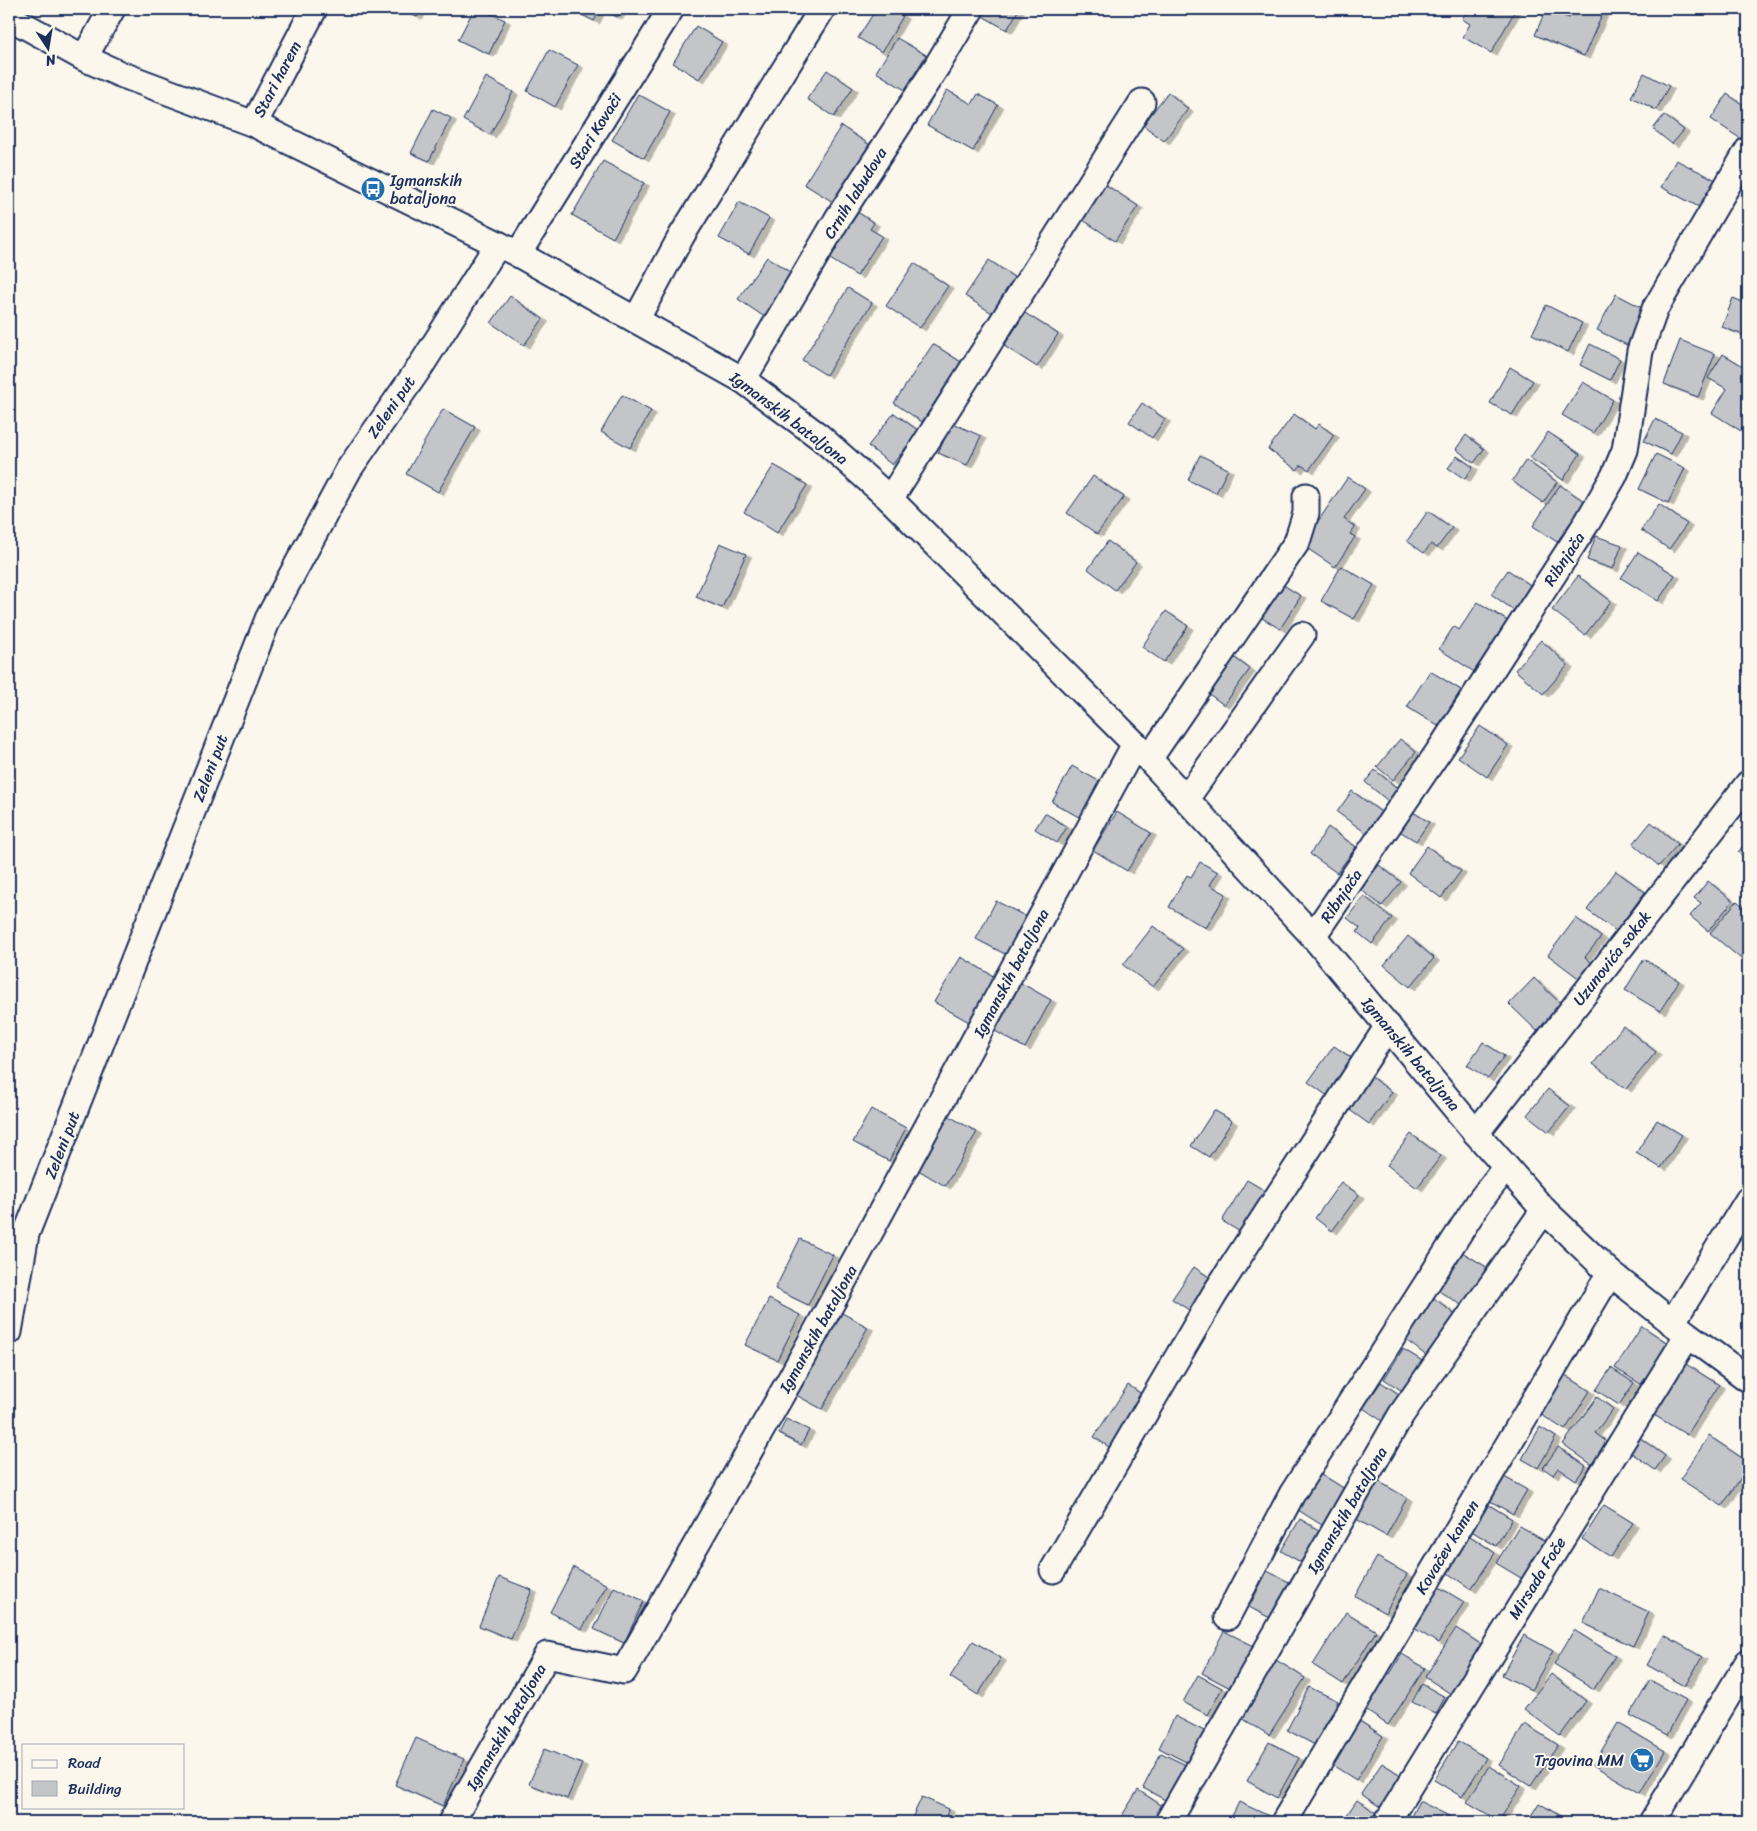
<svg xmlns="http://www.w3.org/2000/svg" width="1757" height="1831" font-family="Sriracha,sans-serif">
  <defs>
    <filter id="shadow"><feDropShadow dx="5.5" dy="3" stdDeviation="0" flood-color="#0004"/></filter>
  </defs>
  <rect width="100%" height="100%" fill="#fbf7ec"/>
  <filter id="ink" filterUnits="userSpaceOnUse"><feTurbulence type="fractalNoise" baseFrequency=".02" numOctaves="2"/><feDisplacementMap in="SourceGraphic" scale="10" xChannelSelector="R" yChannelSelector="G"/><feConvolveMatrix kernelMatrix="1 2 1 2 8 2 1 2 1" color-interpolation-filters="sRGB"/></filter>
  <g filter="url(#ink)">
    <!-- building -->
    <g fill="#c3c5c9" stroke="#1b2f5e" filter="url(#shadow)">
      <path d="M400,9H421L417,17Z"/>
      <path d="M474,9H480L505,20L489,54L458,40Z"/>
      <path d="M570,9H600L594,21Z"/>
      <path d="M601,9H621L617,17Z"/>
      <path d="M876,9H890L903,16L882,52L858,38Z"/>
      <path d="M982,9H1019L1007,30L979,14Z"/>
      <path d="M1468,9H1516L1491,53L1463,37L1470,24L1462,19Z"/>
      <path d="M1546,9L1569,18L1572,9L1604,10L1584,56L1535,35Z"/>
      <path d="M696,26L722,42L699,79L673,63Z"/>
      <path d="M897,38L926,55L905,90L876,72Z"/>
      <path d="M549,50L578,65L555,107L527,91Z"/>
      <path d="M827,70L853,88L834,117L807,99Z"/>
      <path d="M1644,73L1669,86L1656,110L1631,97Z"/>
      <path d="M486,77L513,92L490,135L463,120Z"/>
      <path d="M947,90L972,104L978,94L998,105L973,151L927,125Z"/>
      <path d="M1168,92L1188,109L1164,141L1143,125Z"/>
      <path d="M638,94L670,112L644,158L612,140Z"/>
      <path d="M1727,94L1748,108V127L1741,139L1711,119Z"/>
      <path d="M433,109L451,118L429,161L411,153Z"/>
      <path d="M1664,115L1684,130L1672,144L1653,129Z"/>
      <path d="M841,126L870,145L833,202L804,184Z"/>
      <path d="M1676,160L1716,180L1701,208L1661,187Z"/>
      <path d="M603,161L644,183L613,238L572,215Z"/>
      <path d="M1103,183L1138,206L1115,241L1080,218Z"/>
      <path d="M739,202L769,218L749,254L719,238Z"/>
      <path d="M856,211L874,223L870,229L882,236L857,276L827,257Z"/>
      <path d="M767,257L794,275L766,318L738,299Z"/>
      <path d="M989,260L1015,278L992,313L965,296Z"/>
      <path d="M914,263L948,286L920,328L886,306Z"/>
      <path d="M848,288L872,303L826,375L802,360Z"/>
      <path d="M1616,294L1648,311L1629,346L1597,330Z"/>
      <path d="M510,296L543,319L524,345L491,323Z"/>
      <path d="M1733,298L1748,304V337L1722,327Z"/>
      <path d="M1546,305L1582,323L1568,352L1532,334Z"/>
      <path d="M1025,313L1058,334L1037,367L1004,346Z"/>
      <path d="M1680,340L1715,354L1698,397L1664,384Z"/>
      <path d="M933,344L961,362L922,422L894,403Z"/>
      <path d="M1590,344L1620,359L1610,380L1580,365Z"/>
      <path d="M1723,354L1748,369V418L1741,431L1712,413L1727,389L1708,378Z"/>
      <path d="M1510,367L1533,381L1512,415L1490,403Z"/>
      <path d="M1583,382L1613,400L1593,433L1562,415Z"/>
      <path d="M622,395L651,411L630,448L601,432Z"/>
      <path d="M1142,403L1165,419L1152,438L1129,422Z"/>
      <path d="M443,409L475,427L438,492L406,474Z"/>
      <path d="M894,413L919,431L892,465L868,446Z"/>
      <path d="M1294,414L1315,429L1319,424L1334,435L1309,470L1301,465L1297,470L1268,449Z"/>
      <path d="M1655,419L1682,432L1671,454L1644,441Z"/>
      <path d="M952,423L981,436L967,465L938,453Z"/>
      <path d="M1548,432L1580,454L1563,480L1530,458Z"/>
      <path d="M1466,435L1484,449L1474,463L1456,449Z"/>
      <path d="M1656,454L1685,468L1668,503L1639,489Z"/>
      <path d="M1200,455L1228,469L1216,493L1188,480Z"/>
      <path d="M1457,456L1473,467L1465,479L1448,468Z"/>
      <path d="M1526,460L1557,482L1543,503L1512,481Z"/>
      <path d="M774,465L807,485L777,533L744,512Z"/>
      <path d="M1093,476L1124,497L1097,534L1067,513Z"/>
      <path d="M1348,477L1365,489L1344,519L1355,527L1350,534L1355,537L1335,567L1302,545Z"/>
      <path d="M1560,485L1590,505L1576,526L1570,523L1557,542L1533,526Z"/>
      <path d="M1659,504L1687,524L1669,549L1641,530Z"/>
      <path d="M1428,511L1452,528L1437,548L1431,544L1424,553L1407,541Z"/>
      <path d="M1596,536L1622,545L1613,569L1587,560Z"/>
      <path d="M1108,541L1136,562L1115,590L1088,569Z"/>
      <path d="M720,543L746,554L722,608L696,597Z"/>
      <path d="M1638,552L1675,575L1658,601L1621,578Z"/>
      <path d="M1341,566L1374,585L1354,619L1321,601Z"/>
      <path d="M1508,570L1536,589L1519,614L1491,594Z"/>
      <path d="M1578,576L1611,601L1585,635L1552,610Z"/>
      <path d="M1275,580L1301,596L1280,629L1254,613Z"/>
      <path d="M1478,602L1509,622L1476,673L1439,649L1454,626L1459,630Z"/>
      <path d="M1166,611L1188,626L1164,662L1142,647Z"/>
      <path d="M1541,640L1568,665L1543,694L1515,670Z"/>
      <path d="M1228,653L1250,669L1224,705L1202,689Z"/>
      <path d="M1430,671L1461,690L1438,726L1407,707Z"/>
      <path d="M1480,726L1508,745L1487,777L1458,757Z"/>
      <path d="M1400,739L1416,752L1393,780L1377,767Z"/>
      <path d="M1072,766L1104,784L1084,820L1052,802Z"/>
      <path d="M1375,770L1398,789L1388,801L1365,782Z"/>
      <path d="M1352,791L1381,812L1366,833L1337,812Z"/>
      <path d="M1408,809L1429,822L1416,841L1396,829Z"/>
      <path d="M1117,812L1151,833L1127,871L1093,850Z"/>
      <path d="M1045,813L1067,827L1057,843L1035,829Z"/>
      <path d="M1651,822L1678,844L1659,866L1633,844Z"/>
      <path d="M1328,827L1356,847L1337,873L1310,854Z"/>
      <path d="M1748,840V860L1738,852Z"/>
      <path d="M1427,846L1461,871L1441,898L1408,873Z"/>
      <path d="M1200,862L1218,872L1210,885L1226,894L1206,928L1169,907L1187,875L1191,877Z"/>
      <path d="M1379,865L1401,882L1382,906L1360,889Z"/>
      <path d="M1616,871L1645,892L1616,931L1587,910Z"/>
      <path d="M1708,881L1733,901L1708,931L1690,916L1701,903L1694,898Z"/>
      <path d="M1364,896L1392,918L1372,944L1357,932L1360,928L1347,918Z"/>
      <path d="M996,901L1027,917L1007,955L976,939Z"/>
      <path d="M1737,901L1748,910V921L1742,929L1748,934V948L1740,958L1710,933Z"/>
      <path d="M1576,918L1601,937L1585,957L1593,964L1581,980L1548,955Z"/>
      <path d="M1153,926L1183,949L1153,987L1123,965Z"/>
      <path d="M1408,936L1434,958L1410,987L1384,965Z"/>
      <path d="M961,957L995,977L969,1022L934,1002Z"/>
      <path d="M1644,959L1679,981L1660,1011L1625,990Z"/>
      <path d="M1534,978L1562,1005L1537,1031L1509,1004Z"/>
      <path d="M1021,983L1051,1000L1025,1048L995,1031Z"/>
      <path d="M1623,1026L1656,1052L1626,1089L1593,1064Z"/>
      <path d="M1483,1042L1504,1056L1488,1079L1467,1065Z"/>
      <path d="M1334,1046L1356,1061L1329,1097L1308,1082Z"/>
      <path d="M1367,1074L1392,1092L1369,1124L1344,1106Z"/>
      <path d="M1548,1089L1570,1106L1549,1132L1527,1115Z"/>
      <path d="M871,1109L906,1128L889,1161L853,1142Z"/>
      <path d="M1214,1110L1232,1121L1209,1157L1191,1146Z"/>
      <path d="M947,1115L977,1132L945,1186L915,1168Z"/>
      <path d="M1657,1120L1682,1135L1661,1168L1636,1153Z"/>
      <path d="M1411,1134L1441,1156L1417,1188L1387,1165Z"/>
      <path d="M1247,1180L1272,1195L1247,1236L1222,1221Z"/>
      <path d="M1341,1182L1359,1195L1332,1231L1315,1218Z"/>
      <path d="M800,1239L833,1255L808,1305L775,1289Z"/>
      <path d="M1462,1252L1488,1268L1463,1306L1437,1290Z"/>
      <path d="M1194,1267L1213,1280L1192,1312L1172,1299Z"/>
      <path d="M1433,1297L1459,1318L1428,1357L1402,1337Z"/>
      <path d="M769,1299L800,1315L777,1360L745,1345Z"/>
      <path d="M842,1313L868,1327L822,1409L796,1395Z"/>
      <path d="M1642,1326L1669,1344L1642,1385L1615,1368Z"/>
      <path d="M1403,1349L1427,1364L1407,1394L1384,1379Z"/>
      <path d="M1686,1364L1719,1385L1687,1435L1654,1415Z"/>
      <path d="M1611,1368L1634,1383L1619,1405L1596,1390Z"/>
      <path d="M1562,1373L1590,1391L1565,1430L1537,1412Z"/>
      <path d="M1381,1382L1406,1399L1388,1425L1363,1408Z"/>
      <path d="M1128,1385L1152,1401L1118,1453L1094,1437Z"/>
      <path d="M1597,1397L1613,1409L1595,1433L1611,1445L1595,1467L1563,1444Z"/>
      <path d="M786,1419L809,1430L801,1445L779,1434Z"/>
      <path d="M1540,1427L1556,1437L1538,1468L1522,1459Z"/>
      <path d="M1636,1435L1665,1456L1655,1470L1626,1449Z"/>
      <path d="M1709,1436L1748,1462V1467L1722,1506L1680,1479Z"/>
      <path d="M1558,1447L1586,1466L1576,1480L1558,1468L1553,1475L1543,1468Z"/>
      <path d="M1321,1474L1348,1491L1325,1527L1298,1510Z"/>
      <path d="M1499,1474L1527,1490L1513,1514L1485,1498Z"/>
      <path d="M1378,1481L1407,1498L1386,1536L1356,1519Z"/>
      <path d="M1481,1500L1512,1519L1496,1546L1465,1527Z"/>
      <path d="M1604,1505L1633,1523L1611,1557L1582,1539Z"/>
      <path d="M1300,1519L1322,1532L1304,1564L1281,1551Z"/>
      <path d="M1519,1526L1548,1543L1526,1581L1496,1563Z"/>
      <path d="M1467,1534L1495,1553L1471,1589L1443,1570Z"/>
      <path d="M1377,1557L1407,1574L1385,1613L1355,1596Z"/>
      <path d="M574,1567L607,1585L582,1629L550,1612Z"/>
      <path d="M1267,1571L1293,1584L1274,1620L1249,1607Z"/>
      <path d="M499,1577L532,1590L511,1639L479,1626Z"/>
      <path d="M1434,1584L1464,1602L1438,1643L1409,1625Z"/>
      <path d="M614,1587L644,1601L624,1643L594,1629Z"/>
      <path d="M1599,1588L1649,1612L1633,1646L1583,1623Z"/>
      <path d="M1346,1612L1376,1631L1343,1684L1313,1665Z"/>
      <path d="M1456,1628L1485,1647L1454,1696L1425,1677Z"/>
      <path d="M1574,1630L1615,1656L1594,1689L1554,1664Z"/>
      <path d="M1224,1631L1256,1647L1234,1690L1202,1673Z"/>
      <path d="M1524,1635L1553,1651L1531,1690L1502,1675Z"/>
      <path d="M1664,1635L1702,1657L1685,1686L1647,1665Z"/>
      <path d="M973,1641L1001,1658L978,1695L950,1677Z"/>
      <path d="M1402,1654L1425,1668L1388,1725L1359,1706L1383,1670L1390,1674Z"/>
      <path d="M1276,1660L1305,1678L1269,1735L1240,1717Z"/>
      <path d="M1551,1674L1586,1701L1560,1736L1524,1709Z"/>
      <path d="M1198,1675L1222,1688L1208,1715L1183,1702Z"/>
      <path d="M1650,1680L1686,1700L1667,1735L1630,1715Z"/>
      <path d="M1422,1684L1445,1697L1436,1714L1412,1702Z"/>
      <path d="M1309,1687L1338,1701L1315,1745L1287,1730Z"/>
      <path d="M1175,1716L1206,1732L1190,1764L1159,1748Z"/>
      <path d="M1353,1717L1383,1736L1356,1780L1326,1761Z"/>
      <path d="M1618,1723L1665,1751L1640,1793L1593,1765Z"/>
      <path d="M1525,1724L1558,1745L1531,1786L1499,1765Z"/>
      <path d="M416,1738L464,1759L443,1806L395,1785Z"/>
      <path d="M1458,1741L1486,1758L1462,1797L1434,1780Z"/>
      <path d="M1269,1742L1299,1758L1277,1798L1247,1781Z"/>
      <path d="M544,1749L582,1764L567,1799L529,1784Z"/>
      <path d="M1161,1753L1190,1767L1171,1803L1143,1788Z"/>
      <path d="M1382,1763L1408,1780L1386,1811L1361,1794Z"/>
      <path d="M1489,1766L1521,1786L1499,1821L1467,1802Z"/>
      <path d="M1138,1790L1167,1809L1159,1822H1118Z"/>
      <path d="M922,1797L949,1809L943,1822H910Z"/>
      <path d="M1357,1800L1383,1817L1380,1822H1348L1344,1819Z"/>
      <path d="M1419,1801L1449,1816L1446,1822H1408Z"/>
      <path d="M1239,1802L1269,1816L1265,1822H1229Z"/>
      <path d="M1539,1803L1565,1819L1562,1822H1527Z"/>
    </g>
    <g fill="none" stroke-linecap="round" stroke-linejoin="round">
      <defs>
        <g id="minor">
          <path d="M9,17L84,58L120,74L254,124L518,254L743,380L820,437L890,499L1135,744L1313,936L1476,1133L1544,1210L1610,1273L1688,1335L1748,1379"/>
          <path d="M84,58L112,9"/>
          <path d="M254,124L314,9"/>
          <path d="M518,254L671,9"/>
          <path d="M636,320L682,235L822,9"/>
          <path d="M743,380L838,218L937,66L971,9"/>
          <path d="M890,499L1142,102"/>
          <path d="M1149,759L1297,542L1306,513V496"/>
          <path d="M1186,799L1302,635"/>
          <path d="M1313,936L1443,745L1588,521L1614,476L1625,450L1640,351L1655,309L1748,150"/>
          <path d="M1476,1133L1748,784"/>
          <path d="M1672,1323L1748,1200"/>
          <path d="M9,1332L26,1234L268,619L349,469L422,364L498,244"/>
          <path d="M1053,1570L1214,1295L1388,1026"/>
          <path d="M1227,1617L1292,1494L1479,1202L1506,1167"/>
          <path d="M451,1822L547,1655L624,1671L791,1378L1135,744"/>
          <path d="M1168,1822L1401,1415L1544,1210"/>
          <path d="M1284,1822L1610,1273"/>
          <path d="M1387,1822L1688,1335"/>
          <path d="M1652,1822L1748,1662"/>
        </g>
      </defs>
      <!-- minor casing -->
      <use href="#minor" stroke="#1b2f5e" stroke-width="29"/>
      <!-- minor -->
      <use href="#minor" stroke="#fbf7ec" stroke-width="25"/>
    </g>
  </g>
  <!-- icons -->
  <defs>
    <symbol id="bus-disc" viewBox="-11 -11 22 22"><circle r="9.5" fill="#1f6fb2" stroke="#fbf7ec"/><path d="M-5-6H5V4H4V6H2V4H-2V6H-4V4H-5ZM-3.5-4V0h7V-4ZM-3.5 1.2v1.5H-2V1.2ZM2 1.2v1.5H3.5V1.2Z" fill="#fff"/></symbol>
    <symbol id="supermarket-disc" viewBox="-11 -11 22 22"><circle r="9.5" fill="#1f6fb2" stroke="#fbf7ec"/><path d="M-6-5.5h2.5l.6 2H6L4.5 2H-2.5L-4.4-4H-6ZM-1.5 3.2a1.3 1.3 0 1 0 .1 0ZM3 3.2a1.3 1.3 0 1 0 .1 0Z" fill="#fff"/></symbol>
  </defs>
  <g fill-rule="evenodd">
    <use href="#bus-disc" x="359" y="175" width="28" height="28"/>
    <use href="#supermarket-disc" x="1628" y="1746" width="28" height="28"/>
  </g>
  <g text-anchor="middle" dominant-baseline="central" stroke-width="4" stroke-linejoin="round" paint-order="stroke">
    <!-- street labels -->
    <g font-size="16" fill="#1b2f5e" stroke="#fbf7ec">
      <text transform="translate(277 79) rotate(-62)">Stari harem</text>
      <text transform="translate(595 131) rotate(-58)">Stari Kovači</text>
      <text transform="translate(855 193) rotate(-58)">Crnih labudova</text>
      <text transform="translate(391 407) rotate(-55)">Zeleni put</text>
      <text transform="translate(789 418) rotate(37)">Igmanskih bataljona</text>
      <text transform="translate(1564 559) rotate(-57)">Ribnjača</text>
      <text transform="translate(210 768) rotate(-69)">Zeleni put</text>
      <text transform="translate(1341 896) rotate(-56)">Ribnjača</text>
      <text transform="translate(1612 958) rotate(-52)">Uzunovića sokak</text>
      <text transform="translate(1011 973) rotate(-62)">Igmanskih bataljona</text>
      <text transform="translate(1411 1054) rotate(50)">Igmanskih bataljona</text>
      <text transform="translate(62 1145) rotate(-69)">Zeleni put</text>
      <text transform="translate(818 1329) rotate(-61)">Igmanskih bataljona</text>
      <text transform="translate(1347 1510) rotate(-60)">Igmanskih bataljona</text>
      <text transform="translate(1447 1547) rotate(-59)">Kovačev kamen</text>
      <text transform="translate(1537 1578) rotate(-58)">Mirsada Foče</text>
      <text transform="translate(506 1727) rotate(-60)">Igmanskih bataljona</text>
    </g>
    <!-- poi labels -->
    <g font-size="16" fill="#1b2f5e" stroke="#fbf7ec" text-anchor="start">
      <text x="390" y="180">Igmanskih<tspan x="390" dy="18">bataljona</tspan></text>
      <text x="1624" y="1760" text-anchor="end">Trgovina MM</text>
    </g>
  </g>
  <!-- margin -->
  <rect width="1757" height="1831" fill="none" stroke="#fbf7ec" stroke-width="30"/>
  <rect x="15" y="15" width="1727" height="1801" fill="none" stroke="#1b2f5e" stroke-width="2" filter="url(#ink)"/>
  <!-- legend -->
  <rect x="22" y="1744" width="162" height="65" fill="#fbf7ec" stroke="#a1a7b3"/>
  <rect x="32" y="1760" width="25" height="8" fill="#fbf7ec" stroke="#a1a7b3"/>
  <text x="68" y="1768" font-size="15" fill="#1b2f5e">Road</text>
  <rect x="32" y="1781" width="25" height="15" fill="#c3c5c9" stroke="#a1a7b3"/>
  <text x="68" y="1794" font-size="15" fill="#1b2f5e">Building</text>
  <!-- north arrow -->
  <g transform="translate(48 48) rotate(168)" stroke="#fbf7ec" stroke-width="4" paint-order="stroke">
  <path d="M0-4L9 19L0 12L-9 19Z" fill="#1b2f5e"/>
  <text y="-8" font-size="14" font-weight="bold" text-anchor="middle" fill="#1b2f5e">N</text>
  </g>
</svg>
